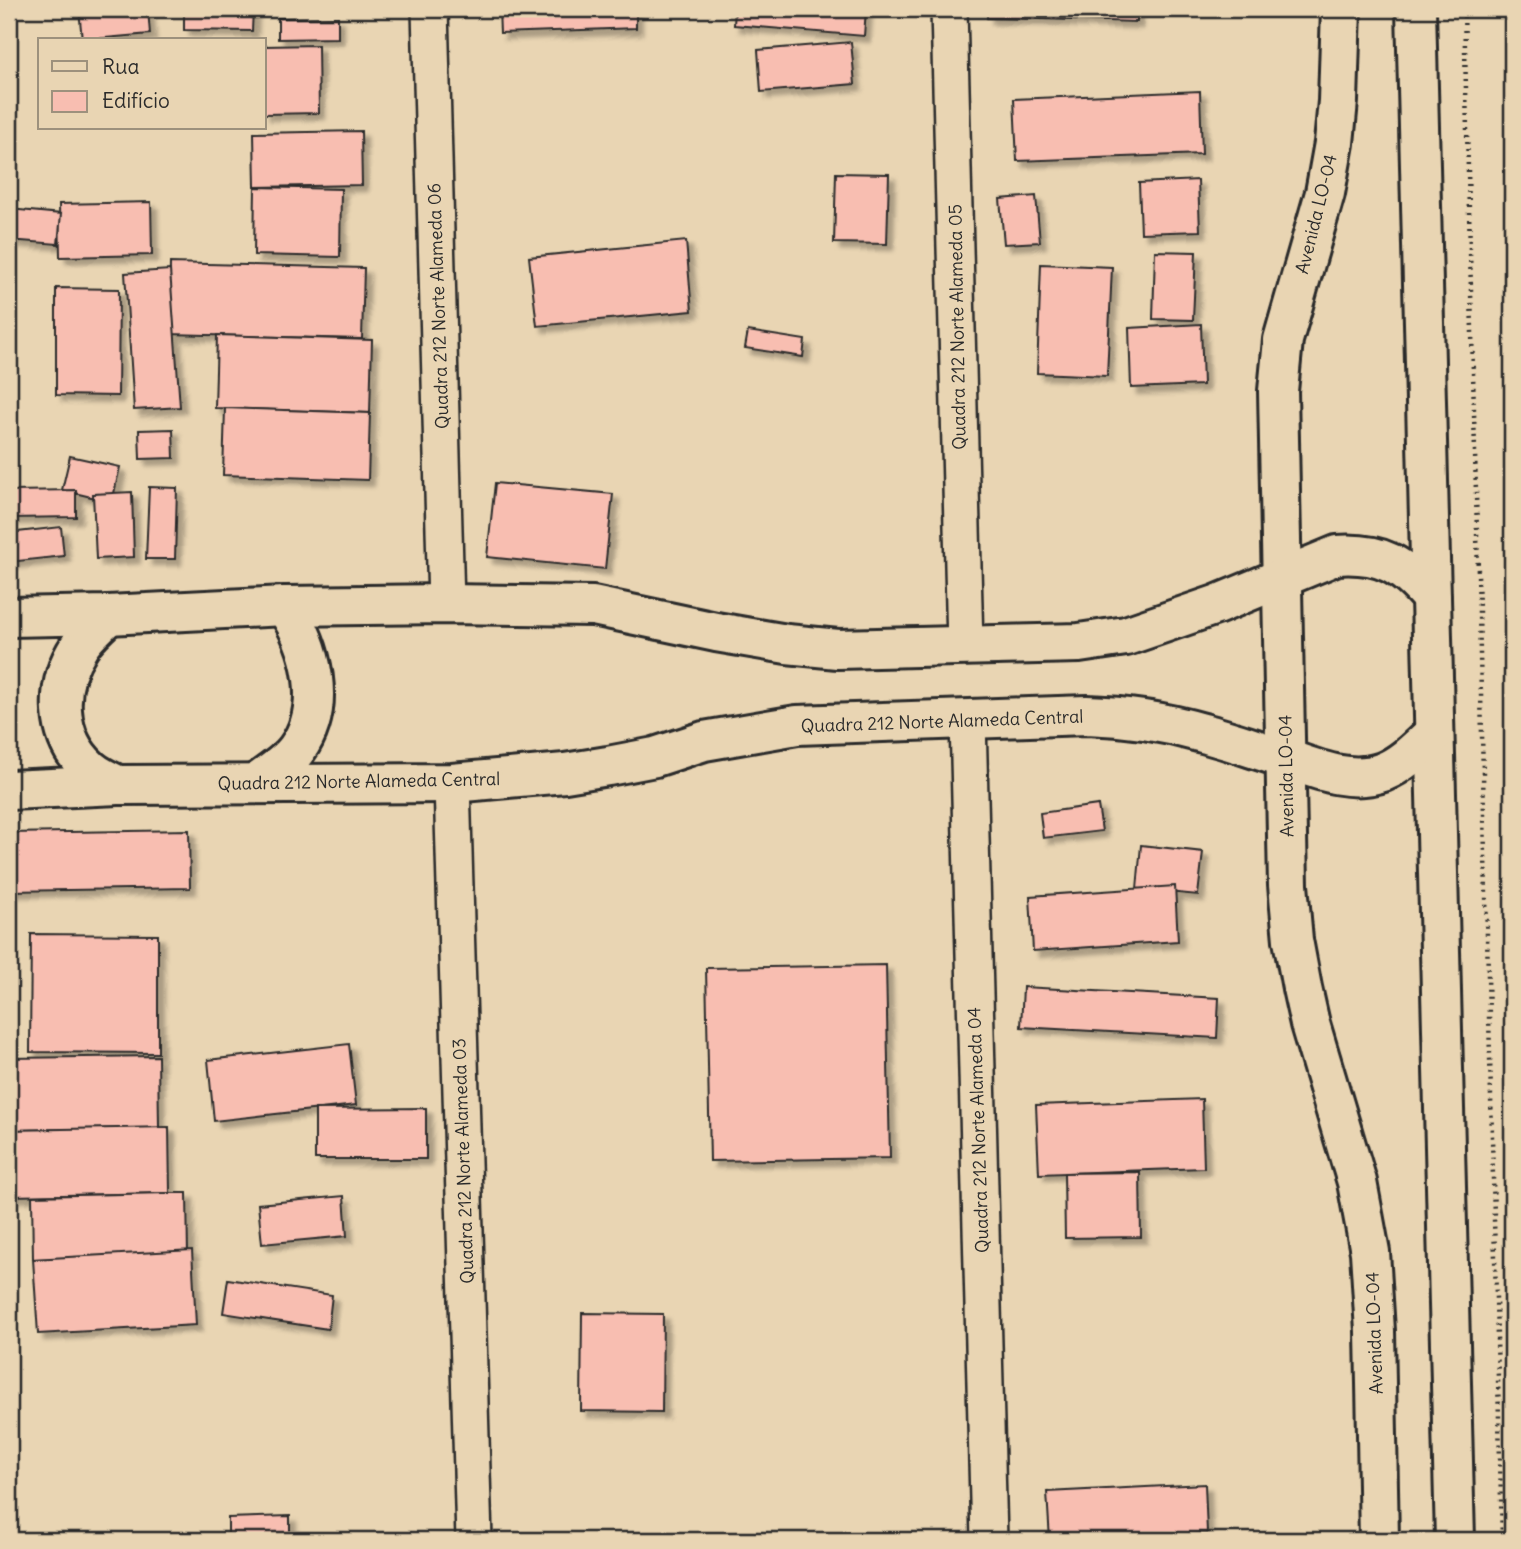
<svg xmlns="http://www.w3.org/2000/svg" width="1521" height="1549" font-family="Delius,sans-serif">
  <defs>
    <filter id="shadow"><feDropShadow dx="6" dy="6" stdDeviation="2" flood-color="#0004"/></filter>
  </defs>
  <rect width="100%" height="100%" fill="#e9d5b3"/>
  <filter id="ink" filterUnits="userSpaceOnUse"><feTurbulence type="fractalNoise" baseFrequency=".0143" numOctaves="2"/><feDisplacementMap in="SourceGraphic" scale="14" xChannelSelector="R" yChannelSelector="G"/><feConvolveMatrix kernelMatrix="1 2 1 2 8 2 1 2 1" color-interpolation-filters="sRGB"/></filter>
  <g filter="url(#ink)">
    <!-- building -->
    <g fill="#f8beb1" stroke="#2b2b2b" stroke-width="2" filter="url(#shadow)">
      <path d="M79,9H148L150,34L82,40Z"/>
      <path d="M184,9H253L252,31L184,30Z"/>
      <path d="M499,9H636V28L500,33Z"/>
      <path d="M735,9H866L864,36L734,25Z"/>
      <path d="M987,9H1042L1041,19L987,18Z"/>
      <path d="M1042,9H1137V22L1041,19Z"/>
      <path d="M338,17V38L278,39V18Z"/>
      <path d="M851,42L855,84L761,92L758,50Z"/>
      <path d="M318,45L319,113L264,114V46Z"/>
      <path d="M1200,91L1202,154L1017,161L1014,99Z"/>
      <path d="M361,131L362,185L255,187L254,133Z"/>
      <path d="M836,173L889,174L887,244L834,243Z"/>
      <path d="M1198,180L1200,231L1141,233L1139,183Z"/>
      <path d="M255,187L341,189L340,257L254,255Z"/>
      <path d="M1036,196L1040,242L1004,244L1000,199Z"/>
      <path d="M151,202L152,255L60,257L59,204Z"/>
      <path d="M9,209L61,214L58,244L9,240Z"/>
      <path d="M686,241L692,311L537,326L529,257Z"/>
      <path d="M1155,251L1196,252L1193,320L1153,319Z"/>
      <path d="M170,263L364,268L362,339L169,334Z"/>
      <path d="M1041,264L1112,267L1107,376L1037,373Z"/>
      <path d="M170,270L180,407L134,410L125,273Z"/>
      <path d="M56,288L119,289L118,396L56,395Z"/>
      <path d="M1201,324L1203,385L1131,388L1129,328Z"/>
      <path d="M748,331L805,340L803,357L745,348Z"/>
      <path d="M217,335L372,340L370,413L215,408Z"/>
      <path d="M225,408L370,413L368,480L223,475Z"/>
      <path d="M173,429L174,458L140,459L139,430Z"/>
      <path d="M70,456L120,467L112,502L62,490Z"/>
      <path d="M495,483L613,494L605,569L487,557Z"/>
      <path d="M149,487L177,488L175,559H146Z"/>
      <path d="M76,490V517L9,518V491Z"/>
      <path d="M132,492L134,557L96,559L93,494Z"/>
      <path d="M61,527L64,556L9,562V533Z"/>
      <path d="M1098,805L1102,831L1043,838L1040,813Z"/>
      <path d="M189,830L190,888L9,891V833Z"/>
      <path d="M1141,845L1203,852L1198,895L1137,889Z"/>
      <path d="M1175,886L1178,941L1033,951L1030,896Z"/>
      <path d="M31,934L158,935V1053L30,1052Z"/>
      <path d="M886,965L890,1158L710,1161L706,968Z"/>
      <path d="M1023,987L1219,998L1217,1038L1021,1027Z"/>
      <path d="M349,1044L356,1105L214,1121L208,1060Z"/>
      <path d="M158,1056L159,1128L9,1130V1058Z"/>
      <path d="M1202,1099L1204,1168L1039,1174L1036,1105Z"/>
      <path d="M426,1108V1159H315V1109Z"/>
      <path d="M169,1127L170,1193L9,1196V1130Z"/>
      <path d="M1140,1172L1141,1237L1065,1238L1064,1173Z"/>
      <path d="M170,1193H187L188,1256L33,1259L32,1196Z"/>
      <path d="M344,1196L347,1236L262,1244L258,1204Z"/>
      <path d="M192,1250L196,1325L38,1334L33,1259Z"/>
      <path d="M228,1279L332,1295L328,1329L223,1313Z"/>
      <path d="M582,1313L663,1314L662,1412L581,1411Z"/>
      <path d="M1205,1484L1207,1533L1050,1540L1047,1492Z"/>
      <path d="M290,1516V1540H228V1518Z"/>
    </g>
    <g fill="none" stroke-linecap="round" stroke-linejoin="round">
      <defs>
        <g id="street">
          <path d="M430,9L446,604"/>
          <path d="M949,9L965,646"/>
          <path d="M968,720L989,1540"/>
          <path d="M452,783L474,1540"/>
        </g>
        <g id="secondary">
          <path d="M1341,9L1338,101L1334,143L1325,193L1283,340L1278,391L1288,885L1293,940L1302,988L1310,1024L1357,1182L1370,1252L1375,1331L1379,1540"/>
          <path d="M1416,9L1455,1540"/>
          <path d="M108,615C99,625 86,635 79,647C54,685 55,738 90,769C98,776 109,781 118,785"/>
          <path d="M9,617L108,615L285,606L446,604L593,606L716,632L787,644L838,649L1079,643L1126,636L1216,605L1337,555C1382,552 1403,565 1431,598"/>
          <path d="M255,784C269,774 287,763 297,749C328,706 312,646 285,606"/>
          <path d="M9,790L118,785L452,783L565,773L608,766L655,757L704,741L797,725L1087,715C1125,716 1165,722 1203,733C1230,740 1257,750 1284,758C1316,769 1350,784 1383,772C1403,764 1418,748 1434,733"/>
        </g>
      </defs>
      <!-- street casing -->
      <use href="#street" stroke="#2b2b2b" stroke-width="40"/>
      <!-- secondary casing -->
      <use href="#secondary" stroke="#2b2b2b" stroke-width="44"/>
      <!-- path -->
      <path stroke="#2b2b2b" stroke-width="4.5" stroke-dasharray="2 5" stroke-linecap="butt" d="M1464,9L1502,1540"/>
      <!-- street -->
      <use href="#street" stroke="#e9d5b3" stroke-width="35"/>
      <!-- secondary -->
      <use href="#secondary" stroke="#e9d5b3" stroke-width="38"/>
    </g>
  </g>
  <g text-anchor="middle" dominant-baseline="central" stroke-width="7" stroke-linejoin="round" paint-order="stroke">
    <!-- street labels -->
    <g font-size="18" fill="#2b2b2b" stroke="#e9d5b3">
      <text transform="translate(1316 214) rotate(-76)">Avenida LO-04</text>
      <text transform="translate(438 306) rotate(-92)">Quadra 212 Norte Alameda 06</text>
      <text transform="translate(957 327) rotate(-91)">Quadra 212 Norte Alameda 05</text>
      <text transform="translate(942 721) rotate(-2)">Quadra 212 Norte Alameda Central</text>
      <text transform="translate(1286 776) rotate(-91)">Avenida LO-04</text>
      <text transform="translate(359 781) rotate(-1)">Quadra 212 Norte Alameda Central</text>
      <text transform="translate(978 1130) rotate(-92)">Quadra 212 Norte Alameda 04</text>
      <text transform="translate(463 1161) rotate(-92)">Quadra 212 Norte Alameda 03</text>
      <text transform="translate(1374 1333) rotate(-92)">Avenida LO-04</text>
    </g>
  </g>
  <!-- margin -->
  <rect width="1521" height="1549" fill="none" stroke="#e9d5b3" stroke-width="35"/>
  <rect x="18" y="18" width="1486" height="1514" fill="none" stroke="#2b2b2b" stroke-width="2.5" filter="url(#ink)"/>
  <!-- legend -->
  <rect x="38" y="38" width="228" height="91" fill="#e9d5b3" stroke="#9d917d" stroke-width="2"/>
  <rect x="52" y="61" width="35" height="10" fill="#e9d5b3" stroke="#9d917d" stroke-width="2"/>
  <text x="102" y="74" font-size="21" fill="#2b2b2b">Rua</text>
  <rect x="52" y="91" width="35" height="21" fill="#f8beb1" stroke="#9d917d" stroke-width="2"/>
  <text x="102" y="108" font-size="21" fill="#2b2b2b">Edifício</text>
</svg>
